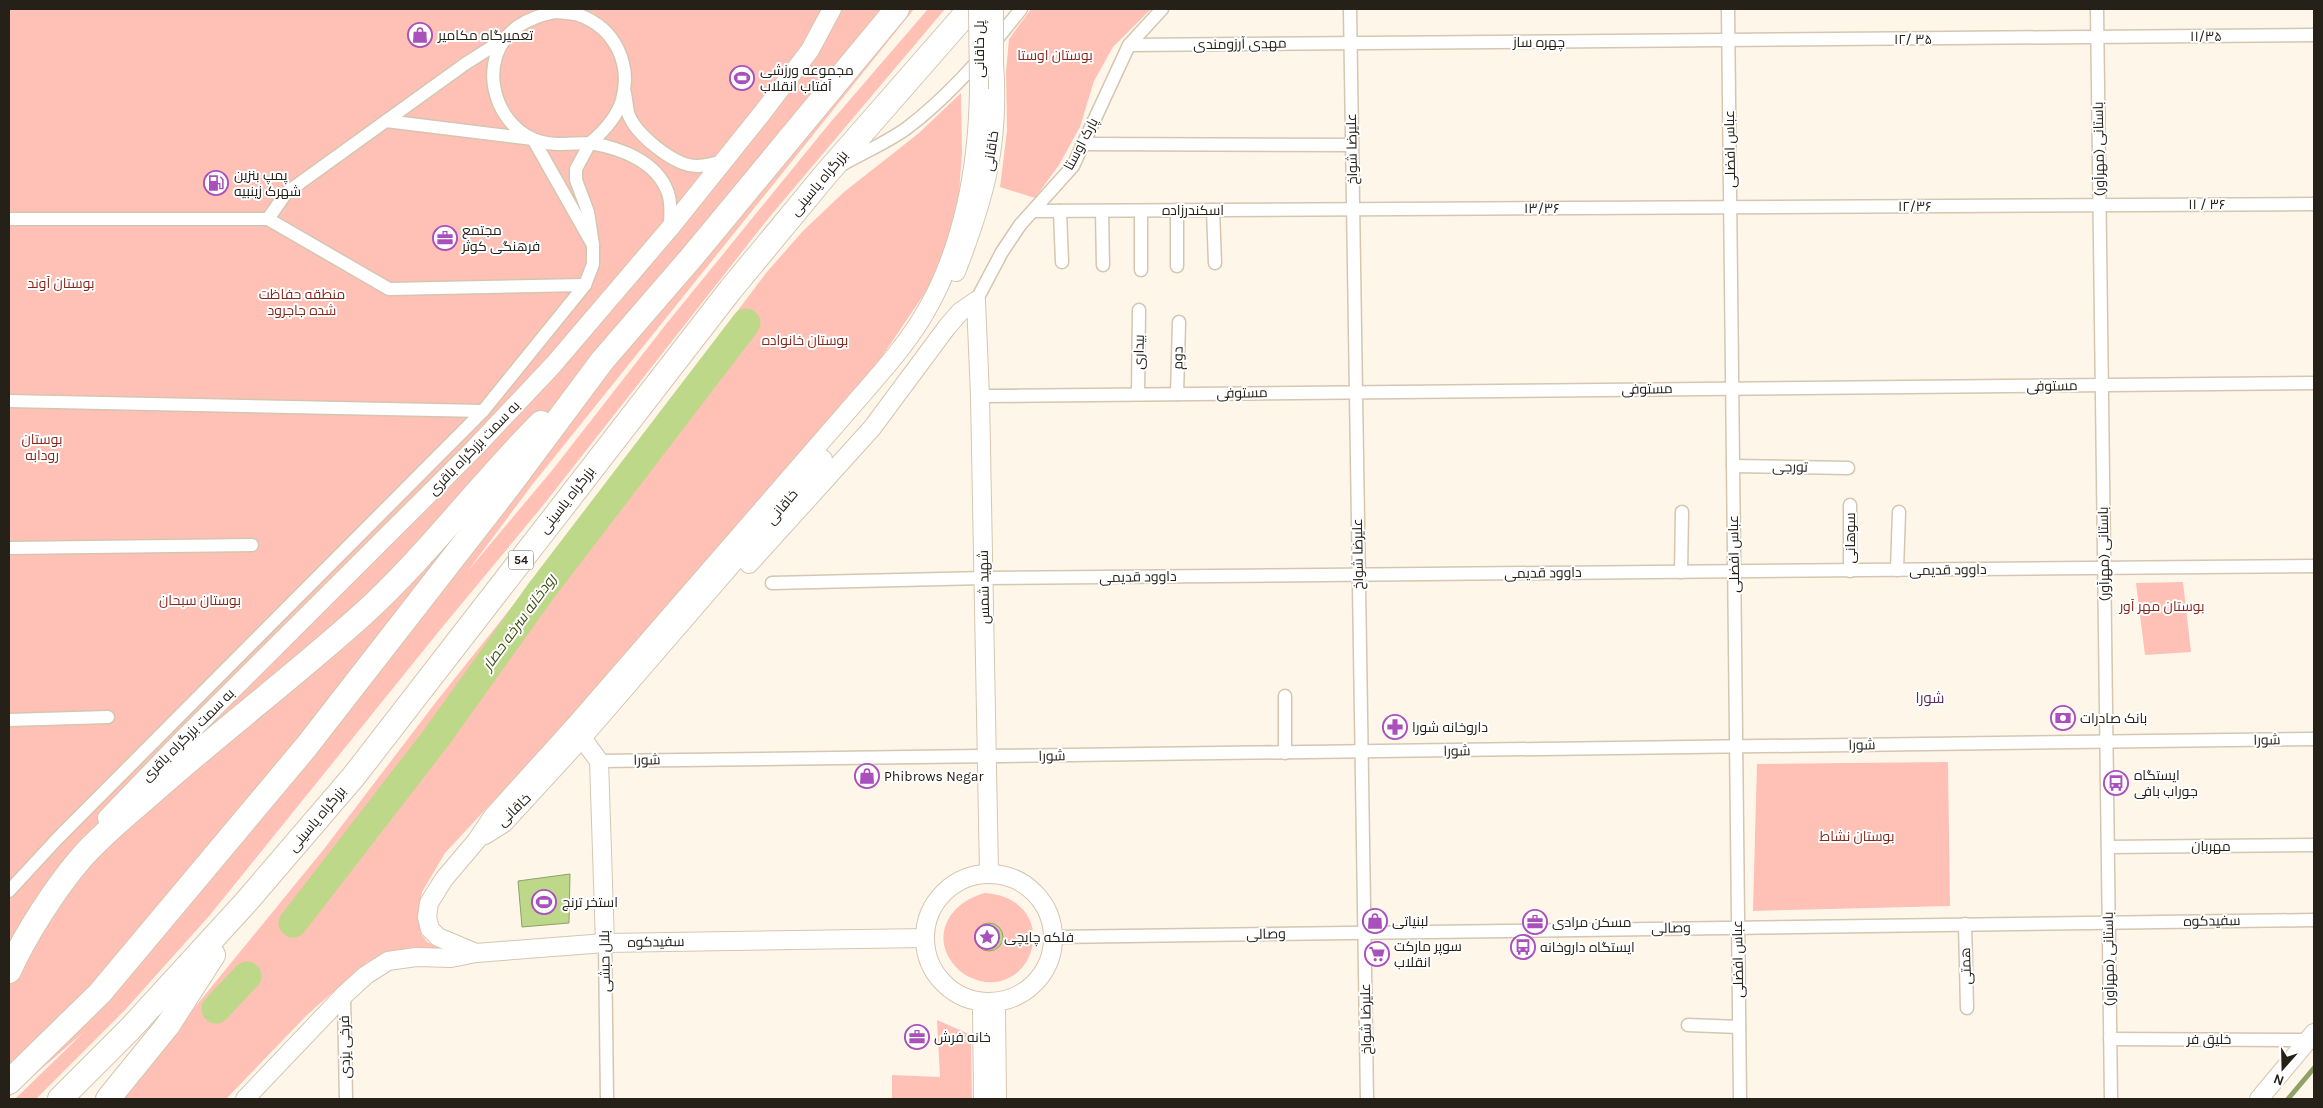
<svg xmlns="http://www.w3.org/2000/svg" width="2323" height="1108" font-family="Karla,Cairo,sans-serif">
  <rect width="100%" height="100%" fill="#fff6ea"/>
  <!-- green -->
  <g fill="#ffc0b5">
    <path d="M9,9H914L532,485L467,572L554,468L667,323L829,124L928,9H945L767,220L541,508L444,625L210,915L125,1010L36,1099H15L85,1031L9,1097Z"/>
    <path d="M1031,9H1151L1113,47L1094,81L1080,127L1059,165L1035,198L1000,187L1007,131L1006,72L1009,39Z"/>
    <path d="M961,93L962,153L958,207L952,230L931,284L868,377L587,700L445,853L422,892L418,918L421,934L427,942L437,947L453,948L454,951L383,955L367,962L307,1015L226,1099H120L324,849L436,702L565,540L766,273L803,231L844,192L919,133Z"/>
    <path d="M2183,582L2191,652L2145,655L2136,583Z"/>
    <path d="M1948,762L1950,906L1753,911L1757,764Z"/>
    <path d="M985,893C1061,899 1038,994 980,981C969,978 961,973 954,965C929,934 952,901 985,893Z"/>
    <path d="M937,1020L971,1035L972,1099H892V1075L940,1077Z"/>
  </g>
  <!-- water -->
  <g fill="#bed88a" stroke="#90a168">
    <path d="M570,874L569,923L522,927L518,881Z"/>
    <circle cx="989" cy="937" r="14"/>
  </g>
  <g fill="none" stroke-linecap="round" stroke-linejoin="round">
    <!-- stream -->
    <path stroke="#90a168" stroke-width="5" d="M2288,1099L2314,1068"/>
    <!-- river -->
    <g stroke="#bed88a" stroke-width="29">
      <path d="M293,923L436,738L541,591L746,323"/>
      <path d="M216,1009L247,976"/>
    </g>
    <defs>
      <g id="street">
        <path d="M1350,9L1367,1099"/>
        <path d="M1728,9L1740,1099"/>
        <path d="M2097,9L2111,1099"/>
        <path d="M556,12C564,13 573,13 579,15C615,28 632,64 622,100C617,117 603,132 590,143C571,143 551,147 533,139C491,120 477,57 517,27C530,18 542,15 556,12Z"/>
        <path d="M1129,45L2314,35"/>
        <path d="M625,93C626,99 627,107 628,113C635,134 674,166 697,166C706,166 715,163 724,161"/>
        <path d="M386,121L533,139L593,245L588,212L576,180V169L590,143C620,148 657,161 668,193C672,204 670,217 670,228"/>
        <path d="M1083,144L1352,145"/>
        <path d="M843,164C864,152 888,142 907,128C948,97 990,49 1021,9"/>
        <path d="M1177,210V266"/>
        <path d="M1213,210L1215,263"/>
        <path d="M1033,211L2314,204"/>
        <path d="M1060,211L1062,262"/>
        <path d="M1102,211L1103,265"/>
        <path d="M1141,211V270"/>
        <path d="M9,219H268L389,289L585,285"/>
        <path d="M268,219L286,193L465,64L506,38"/>
        <path d="M976,301L1002,252L1020,225L1073,166L1129,45L1162,9"/>
        <path d="M1138,394L1139,310"/>
        <path d="M1177,394L1179,322"/>
        <path d="M980,396L2314,383"/>
        <path d="M9,401L483,411"/>
        <path d="M1733,466L1848,468"/>
        <path d="M9,548L252,545"/>
        <path d="M1897,570L1899,512"/>
        <path d="M1850,571V505"/>
        <path d="M1681,572L1682,512"/>
        <path d="M772,583L984,578L2314,566"/>
        <path d="M9,720L108,717"/>
        <path d="M1285,753V696"/>
        <path d="M599,761L2314,739"/>
        <path d="M2108,847L2314,845"/>
        <path d="M9,891L58,838L483,411L585,285L593,264V245"/>
        <path d="M1965,924L1967,1008"/>
        <path d="M1054,937L2314,920"/>
        <path d="M605,943L607,1099"/>
        <path d="M344,995L346,1099"/>
        <path d="M1688,1025L1739,1027"/>
        <path d="M2110,1039L2308,1040"/>
      </g>
      <g id="secondary">
        <path d="M956,272C985,197 1000,145 994,63"/>
        <path d="M976,301L980,396L989,873"/>
        <path d="M749,564L872,428L947,327L960,312L976,301"/>
        <path d="M582,738L599,761L605,943"/>
        <path d="M107,818L181,741L473,450L554,364L670,228L763,112L810,50L832,9"/>
        <path d="M485,835L504,823L582,738L823,459"/>
        <circle cx="989" cy="938" r="64"/>
        <path d="M476,953L438,937L430,929L427,917L429,903L444,879L477,840L493,816L577,723L866,390C886,367 906,344 922,318C963,251 978,167 979,89"/>
        <path d="M982,1004L983,1099"/>
        <path d="M996,1004L997,1099"/>
        <path d="M245,1099L344,995L366,975L388,961L416,957L451,958L476,953L605,943L925,938"/>
        <path d="M2259,1099L2314,1033"/>
      </g>
      <g id="highway">
        <path d="M9,971C25,935 56,887 82,857C103,833 131,811 156,789C223,730 295,675 362,615C427,556 479,485 541,423"/>
        <path d="M9,1082L100,993L306,747L509,486L602,361L691,258L897,9"/>
        <path d="M60,1099L130,1029L247,901L354,776L731,289L826,174L970,9"/>
        <path d="M108,1099L168,1025L213,955"/>
      </g>
    </defs>
    <!-- street casing -->
    <use href="#street" stroke="#d4c6b1" stroke-width="15"/>
    <!-- secondary casing -->
    <use href="#secondary" stroke="#d4c6b1" stroke-width="20"/>
    <!-- highway casing -->
    <use href="#highway" stroke="#d4c6b1" stroke-width="26"/>
    <!-- street -->
    <use href="#street" stroke="#fff" stroke-width="12"/>
    <!-- secondary -->
    <use href="#secondary" stroke="#fff" stroke-width="18"/>
    <!-- highway -->
    <use href="#highway" stroke="#fff" stroke-width="24"/>
    <defs>
      <g id="secondary-bridge">
        <path d="M978,9L979,89"/>
        <path d="M994,63V9"/>
      </g>
    </defs>
    <!-- secondary-bridge casing -->
    <use href="#secondary-bridge" stroke="#d4c6b1" stroke-width="20" stroke-linecap="butt"/>
    <!-- secondary-bridge -->
    <use href="#secondary-bridge" stroke="#fff" stroke-width="18"/>
  </g>
  <!-- icons -->
  <defs>
    <symbol id="shop-ring" viewBox="-11 -11 22 22"><circle r="9.5" fill="#fff" stroke="#a950bc" stroke-width="1.5"/><path d="M-5-2.5h2.3a2.7 3.5 0 0 1 5.4 0H5L5.5 6h-11ZM-1.5-2.5h3a1.5 2.3 0 0 0-3 0Z" fill="#a950bc"/></symbol>
    <symbol id="stadium-ring" viewBox="-11 -11 22 22"><circle r="9.5" fill="#fff" stroke="#a950bc" stroke-width="1.5"/><path d="M0-5a6.5 5 0 1 0 0 10a6.5 5 0 1 0 0-10ZM-3.5-1.8h7v3.6h-7Z" fill="#a950bc"/></symbol>
    <symbol id="fuel-ring" viewBox="-11 -11 22 22"><circle r="9.5" fill="#fff" stroke="#a950bc" stroke-width="1.5"/><path d="M-5.5-6h7V0h2V4h1.3V-2.5L3-4.5l.8-.8L6-3V5H2.5V1h-1V6h-7ZM-4.2-4.7v3.2H.2V-4.7Z" fill="#a950bc"/></symbol>
    <symbol id="office-ring" viewBox="-11 -11 22 22"><circle r="9.5" fill="#fff" stroke="#a950bc" stroke-width="1.5"/><path d="M-6-3h4V-5.5h4V-3h4V5H-6ZM-1-4.5V-3h2v-1.5ZM-6 0V1H6V0Z" fill="#a950bc"/></symbol>
    <symbol id="bank-ring" viewBox="-11 -11 22 22"><circle r="9.5" fill="#fff" stroke="#a950bc" stroke-width="1.5"/><path d="M-6-4H6V4H-6ZM0-2.3a2.3 2.3 0 1 0 0 4.6a2.3 2.3 0 1 0 0-4.6Z" fill="#a950bc"/></symbol>
    <symbol id="pharmacy-ring" viewBox="-11 -11 22 22"><circle r="9.5" fill="#fff" stroke="#a950bc" stroke-width="1.5"/><path d="M-2-6h4v4h4v4h-4v4h-4v-4h-4v-4h4Z" fill="#a950bc"/></symbol>
    <symbol id="bus-ring" viewBox="-11 -11 22 22"><circle r="9.5" fill="#fff" stroke="#a950bc" stroke-width="1.5"/><path d="M-5-6H5V4H4V6H2V4H-2V6H-4V4H-5ZM-3.5-4V0h7V-4ZM-3.5 1.2v1.5H-2V1.2ZM2 1.2v1.5H3.5V1.2Z" fill="#a950bc"/></symbol>
    <symbol id="sight-ring" viewBox="-11 -11 22 22"><circle r="9.5" fill="#fff" stroke="#a950bc" stroke-width="1.5"/><path d="M0-6L1.8-2.2L6-1.7L2.9 1.2L3.7 5.4L0 3.3L-3.7 5.4L-2.9 1.2L-6-1.7L-1.8-2.2Z" fill="#a950bc"/></symbol>
    <symbol id="supermarket-ring" viewBox="-11 -11 22 22"><circle r="9.5" fill="#fff" stroke="#a950bc" stroke-width="1.5"/><path d="M-6-5.5h2.5l.6 2H6L4.5 2H-2.5L-4.4-4H-6ZM-1.5 3.2a1.3 1.3 0 1 0 .1 0ZM3 3.2a1.3 1.3 0 1 0 .1 0Z" fill="#a950bc"/></symbol>
  </defs>
  <g fill-rule="evenodd">
    <use href="#shop-ring" x="406" y="21" width="28" height="28"/>
    <use href="#stadium-ring" x="728" y="64" width="28" height="28"/>
    <use href="#fuel-ring" x="202" y="169" width="28" height="28"/>
    <use href="#office-ring" x="431" y="224" width="28" height="28"/>
    <use href="#bank-ring" x="2049" y="704" width="28" height="28"/>
    <use href="#pharmacy-ring" x="1381" y="713" width="28" height="28"/>
    <use href="#shop-ring" x="853" y="762" width="28" height="28"/>
    <use href="#bus-ring" x="2102" y="769" width="28" height="28"/>
    <use href="#stadium-ring" x="530" y="888" width="28" height="28"/>
    <use href="#shop-ring" x="1361" y="907" width="28" height="28"/>
    <use href="#office-ring" x="1521" y="908" width="28" height="28"/>
    <use href="#sight-ring" x="973" y="923" width="28" height="28"/>
    <use href="#bus-ring" x="1509" y="933" width="28" height="28"/>
    <use href="#supermarket-ring" x="1363" y="940" width="28" height="28"/>
    <use href="#office-ring" x="903" y="1023" width="28" height="28"/>
  </g>
  <g text-anchor="middle" dominant-baseline="central" stroke-width="4" stroke-linejoin="round" paint-order="stroke">
    <!-- shield labels -->
    <rect fill="#fff" stroke="#66635d" stroke-width="1" x="508.5" y="550.5" width="25" height="19" rx="4"/>
    <g font-size="12" font-weight="bold" fill="#252018">
      <text x="521" y="560">54</text>
    </g>
    <!-- poi labels -->
    <g font-size="14" fill="#252018" stroke="#fff" text-anchor="start">
      <text x="438" y="35">تعمیرگاه مکامیر</text>
      <text x="760" y="70">مجموعه ورزشی<tspan x="760" dy="16">آفتاب انقلاب</tspan></text>
      <text x="234" y="175">پمپ بنزین<tspan x="234" dy="16">شهرک زینبیه</tspan></text>
      <text x="462" y="230">مجتمع<tspan x="462" dy="16">فرهنگی کوثر</tspan></text>
      <text x="2080" y="718">بانک صادرات</text>
      <text x="1412" y="727">داروخانه شورا</text>
      <text x="2134" y="775">ایستگاه<tspan x="2134" dy="16">جوراب بافی</tspan></text>
      <text x="884" y="776">Phibrows Negar</text>
      <text x="562" y="902">استخر ترنج</text>
      <text x="1392" y="921">لبنیاتی</text>
      <text x="1552" y="922">مسکن مرادی</text>
      <text x="1004" y="937">فلکه چایچی</text>
      <text x="1394" y="946">سوپر مارکت<tspan x="1394" dy="16">انقلاب</tspan></text>
      <text x="1540" y="947">ایستگاه داروخانه</text>
      <text x="934" y="1037">خانه فرش</text>
    </g>
    <!-- street labels -->
    <g font-size="14" fill="#252018" stroke="#fff">
      <text x="2206" y="36">۱۱/۳۵</text>
      <text x="1913" y="39">۱۲/ ۳۵</text>
      <text x="1539" y="42">چهره ساز</text>
      <text transform="translate(1240 44) rotate(-1)">مهدی آرزومندی</text>
      <text transform="translate(979 49) rotate(-90)">پل خاقانی</text>
      <text transform="translate(1081 144) rotate(-62)">پارک اوستا</text>
      <text transform="translate(1352 149) rotate(-91)">علیرضا شواخ</text>
      <text transform="translate(1730 149) rotate(-91)">عباس افضلی</text>
      <text transform="translate(2099 149) rotate(-91)">باستانی (مهرآور)</text>
      <text transform="translate(991 151) rotate(-82)">خاقانی</text>
      <text transform="translate(819 183) rotate(-50)">بزرگراه یاسینی</text>
      <text x="2207" y="204">۱۱ / ۳۶</text>
      <text x="1915" y="206">۱۲/۳۶</text>
      <text x="1542" y="208">۱۳/۳۶</text>
      <text x="1193" y="210">اسکندرزاده</text>
      <text transform="translate(1139 352) rotate(-89)">بیداری</text>
      <text transform="translate(1178 358) rotate(-89)">دوم</text>
      <text transform="translate(2052 386) rotate(-1)">مستوفی</text>
      <text transform="translate(1647 389) rotate(-1)">مستوفی</text>
      <text transform="translate(1242 393) rotate(-1)">مستوفی</text>
      <text transform="translate(474 448) rotate(-46)">به سمت بزرگراه باقری</text>
      <text transform="translate(1790 467) rotate(1)">تورجی</text>
      <text transform="translate(567 500) rotate(-52)">بزرگراه یاسینی</text>
      <text transform="translate(782 507) rotate(-50)">خاقانی</text>
      <text transform="translate(1850 538) rotate(-90)">سوهانی</text>
      <text transform="translate(1358 554) rotate(-91)">علیرضا شواخ</text>
      <text transform="translate(1734 554) rotate(-91)">عباس افضلی</text>
      <text transform="translate(2104 554) rotate(-91)">باستانی (مهرآور)</text>
      <text transform="translate(1948 570) rotate(-1)">داوود قدیمی</text>
      <text transform="translate(1543 573) rotate(-1)">داوود قدیمی</text>
      <text transform="translate(1138 577) rotate(-1)">داوود قدیمی</text>
      <text transform="translate(984 587) rotate(-91)">شهید شمس</text>
      <text transform="translate(188 735) rotate(-45)">به سمت بزرگراه باقری</text>
      <text transform="translate(2267 740) rotate(-1)">شورا</text>
      <text transform="translate(1862 745) rotate(-1)">شورا</text>
      <text transform="translate(1457 751) rotate(-1)">شورا</text>
      <text transform="translate(1052 756) rotate(-1)">شورا</text>
      <text transform="translate(647 760) rotate(-1)">شورا</text>
      <text transform="translate(514 810) rotate(-44)">خاقانی</text>
      <text transform="translate(317 819) rotate(-50)">بزرگراه یاسینی</text>
      <text x="2211" y="846">مهربان</text>
      <text transform="translate(2212 921) rotate(-1)">سفیدکوه</text>
      <text transform="translate(1671 928) rotate(-1)">وصالی</text>
      <text transform="translate(1266 934) rotate(-1)">وصالی</text>
      <text transform="translate(656 942) rotate(-1)">سفیدکوه</text>
      <text transform="translate(1738 959) rotate(-91)">عباس افضلی</text>
      <text transform="translate(2109 959) rotate(-91)">باستانی (مهرآور)</text>
      <text transform="translate(605 961) rotate(-91)">بلال حبشی</text>
      <text transform="translate(1966 966) rotate(-92)">همتی</text>
      <text transform="translate(1366 1019) rotate(-91)">علیرضا شواخ</text>
      <text x="2209" y="1039">خلیق فر</text>
      <text transform="translate(345 1047) rotate(-91)">فرخی یزدی</text>
    </g>
    <!-- park labels -->
    <g font-size="14" fill="#88261a" stroke="#fff">
      <text x="1055" y="55">بوستان اوستا</text>
      <text x="61" y="283">بوستان آوند</text>
      <text x="302" y="294">منطقه حفاظت<tspan x="302" dy="16">شده جاجرود</tspan></text>
      <text x="805" y="340">بوستان خانواده</text>
      <text x="42" y="439">بوستان<tspan x="42" dy="16">رودابه</tspan></text>
      <text x="200" y="600">بوستان سبحان</text>
      <text x="2162" y="606">بوستان مهر آور</text>
      <text x="1857" y="836">بوستان نشاط</text>
    </g>
    <!-- water labels -->
    <g font-size="15" font-style="italic" fill="#3e4e16" stroke="#fff">
      <text transform="translate(519 622) rotate(-54)">رودخانه سرخه حصار</text>
    </g>
    <!-- neighbourhood labels -->
    <g font-size="15" fill="#582d61" stroke="#fff">
      <text x="1930" y="698">شورا</text>
    </g>
  </g>
  <!-- border -->
  <rect width="2323" height="1108" fill="none" stroke="#252018" stroke-width="20"/>
  <!-- north arrow -->
  <g transform="translate(2283 1068) rotate(200)" stroke="#ffffff" stroke-width="4" paint-order="stroke">
  <path d="M0-4L9 19L0 12L-9 19Z" fill="#252018"/>
  <text y="-8" font-size="14" font-weight="bold" text-anchor="middle" fill="#252018">N</text>
  </g>
</svg>
